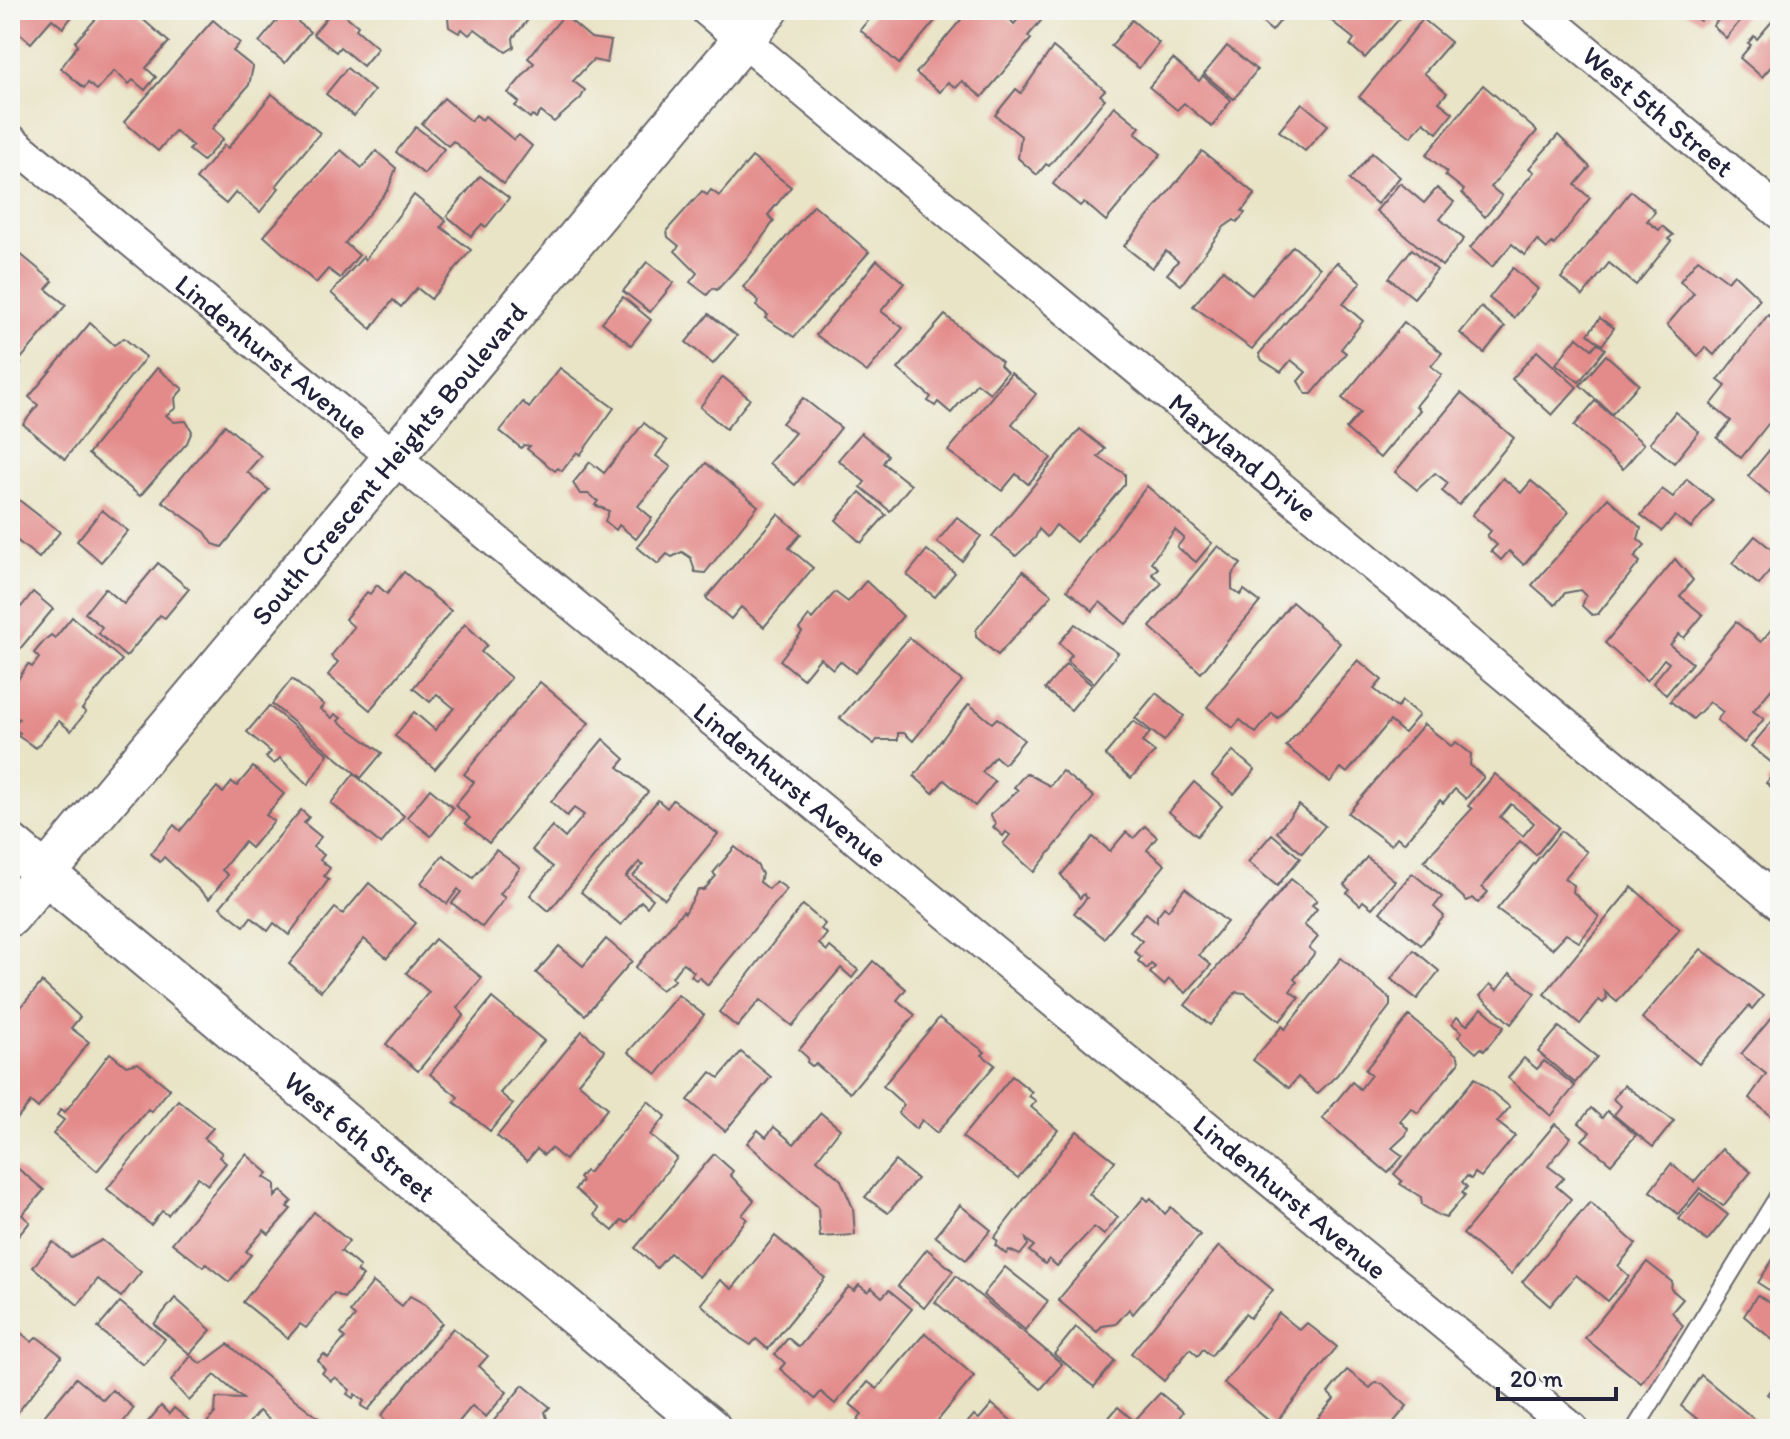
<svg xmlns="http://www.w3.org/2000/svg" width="1790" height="1439" font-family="Itim,sans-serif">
  <rect width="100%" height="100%" fill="#f6f6f2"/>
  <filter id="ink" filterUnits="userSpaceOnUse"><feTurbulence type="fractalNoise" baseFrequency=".0125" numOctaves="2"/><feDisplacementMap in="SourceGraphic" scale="16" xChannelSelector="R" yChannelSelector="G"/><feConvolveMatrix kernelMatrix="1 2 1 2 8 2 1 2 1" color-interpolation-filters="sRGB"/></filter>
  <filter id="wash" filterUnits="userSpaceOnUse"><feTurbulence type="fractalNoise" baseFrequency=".006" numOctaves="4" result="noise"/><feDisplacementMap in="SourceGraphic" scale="32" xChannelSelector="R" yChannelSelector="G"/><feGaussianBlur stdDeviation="1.8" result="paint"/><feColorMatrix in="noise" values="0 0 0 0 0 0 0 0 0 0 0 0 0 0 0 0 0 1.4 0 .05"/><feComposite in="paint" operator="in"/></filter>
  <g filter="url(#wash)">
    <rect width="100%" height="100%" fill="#e9e4c6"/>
    <g id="blocks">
      <!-- building -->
      <g fill="#e38b8a" fill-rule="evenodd">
        <path d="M11,10H77L63,28L52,19L31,43L10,25L15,14Z"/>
        <path d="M104,10H132L169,42L146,68L156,77L145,90L133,80L129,84L114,71L97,90L88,83L84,88L61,68L78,45L75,42Z"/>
        <path d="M333,10H339L358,26L356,29L378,48L363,66L340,47L336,52L313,34Z"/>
        <path d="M452,10H536L513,38L514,47L506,52L475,29L469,35L462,29L459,33L449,27L448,17Z"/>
        <path d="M877,10H944L899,64L860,30Z"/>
        <path d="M969,10H1002L1014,24L1026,10H1038L1045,16L1028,36L1031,39L982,97L962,81L956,88L948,82L940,92L916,73Z"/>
        <path d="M1247,10H1289L1272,31Z"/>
        <path d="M1318,10H1391L1400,18L1365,58L1350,45L1354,39Z"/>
        <path d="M1683,10H1749L1726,38L1713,26L1719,19L1709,10L1700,21Z"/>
        <path d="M285,11L310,32L285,63L259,42Z"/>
        <path d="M1780,12V67L1775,62L1762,77L1740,58L1751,45L1748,43L1754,36L1757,39Z"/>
        <path d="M564,15L591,38L611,41L607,63L593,60L587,66L573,81L585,90L581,98L554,122L541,112L536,118L532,115L530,118L515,106L519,102L508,93L534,63L528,58Z"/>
        <path d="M1423,19L1451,42L1424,73L1447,93L1439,102L1453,113L1437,133L1424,122L1411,137L1359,97Z"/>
        <path d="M213,20L240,43L233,51L253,67L249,85L212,129L223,139L203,161L189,150L193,146L175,131L158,151L124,122Z"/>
        <path d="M1132,20L1159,43L1139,68L1111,46Z"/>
        <path d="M1227,46L1257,70L1234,99L1204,74Z"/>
        <path d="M1053,47L1105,90L1100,95L1105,99L1049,166L1046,164L1037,175L1018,158L1021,136L995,115L1016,89L1021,93Z"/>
        <path d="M1173,59L1199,81L1203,76L1231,100L1212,127L1184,103L1177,110L1149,87Z"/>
        <path d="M347,68L374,91L354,116L326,94Z"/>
        <path d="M1483,85L1537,131L1491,187L1502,196L1485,217L1462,193L1464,190L1445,175L1447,172L1426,155Z"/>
        <path d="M272,94L320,133L276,186L279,188L260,212L236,192L226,204L196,179L224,145L228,148Z"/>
        <path d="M444,98L471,121L476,115L482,120L485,116L514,140L519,135L532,146L504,184L453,141L448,146L422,124Z"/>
        <path d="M1302,103L1328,125L1305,151L1279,131Z"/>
        <path d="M1114,106L1140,127L1135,133L1161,154L1106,221L1084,202L1080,206L1053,184Z"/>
        <path d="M416,127L444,149L424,174L396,152Z"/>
        <path d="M1558,135L1590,167L1575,185L1590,198L1554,245L1552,243L1547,249L1537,240L1525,255L1512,244L1492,267L1470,248L1534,172L1529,168Z"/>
        <path d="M341,150L362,168L376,151L396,168L388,190L345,243L359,255L340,278L328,269L316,283L264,236Z"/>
        <path d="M1202,151L1255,194L1242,211L1245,213L1237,222L1234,220L1224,227L1181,285L1167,274L1178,261L1166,251L1152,268L1124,246Z"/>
        <path d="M1372,153L1400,177L1377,204L1349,180Z"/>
        <path d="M752,157L791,187L768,215L774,221L751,253L717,290L713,288L707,295L690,282L697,273L675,251L679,246L668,237L667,230L702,191L707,195L711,190L719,196Z"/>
        <path d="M480,176L509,198L486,227L482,224L471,236L447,216Z"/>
        <path d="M1400,183L1424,203L1437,188L1454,202L1440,219L1464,239L1442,266L1376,211Z"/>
        <path d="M1631,191L1653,209L1655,212L1647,221L1659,230L1662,226L1673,235L1668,239L1671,241L1636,285L1609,263L1583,296L1561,278Z"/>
        <path d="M414,195L446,221L441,227L471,250L431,299L417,288L401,307L393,300L371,329L331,293L363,257L365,260Z"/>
        <path d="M814,205L869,252L794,337L765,318L768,315L756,306L759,301L743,287Z"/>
        <path d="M1293,246L1320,268L1252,349L1193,306L1223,270L1252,295Z"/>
        <path d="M1412,249L1437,270L1414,298L1389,278Z"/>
        <path d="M19,253L53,281L46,289L66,305L19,361L21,364L16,370L13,368L10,372V264Z"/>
        <path d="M1698,259L1728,281L1734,274L1760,299L1714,355L1705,347L1698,356L1667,325L1694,293L1680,281Z"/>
        <path d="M877,260L904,283L881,311L903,328L867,372L816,335Z"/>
        <path d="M647,262L674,283L650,312L623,291Z"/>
        <path d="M1337,262L1361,282L1343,304L1363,321L1341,349L1346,353L1312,394H1306L1298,381L1306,372L1291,360L1281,372L1262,360L1259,354Z"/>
        <path d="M1513,268L1538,289L1514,318L1489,298Z"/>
        <path d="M623,297L651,320L631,345L602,322Z"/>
        <path d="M1481,307L1505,327L1484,353L1460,333Z"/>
        <path d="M709,314L737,336L713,364L686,342Z"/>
        <path d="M945,315L1002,362L1000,365L1007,372L990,393L977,383L951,413L938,402L935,406L928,401L931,397L898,369Z"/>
        <path d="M1768,315L1780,325V409L1741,458L1717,438L1731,421L1711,405L1726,386L1718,380Z"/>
        <path d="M1600,318L1614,328L1602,345L1588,334Z"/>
        <path d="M1404,322L1442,353L1431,366L1442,375L1416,406L1420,410L1380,458L1346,429L1360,413L1342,398Z"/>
        <path d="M90,323L114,345L124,338L146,357L65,459L23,424L38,405L29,397Z"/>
        <path d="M1577,337L1592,349L1597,343L1605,349L1579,382L1556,364Z"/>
        <path d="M1537,351L1577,387L1552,415L1512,379Z"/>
        <path d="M1606,355L1639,384L1612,414L1580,385Z"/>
        <path d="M157,368L183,389L175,398L176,408L166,415L174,422L186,421L192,431L187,443L140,496L88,454Z"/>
        <path d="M560,368L614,408L583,451L580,455L577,452L562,471L558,468L555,471L527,449L530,446L524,445L521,448L500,431L523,402L529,408Z"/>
        <path d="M1011,373L1036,394L1012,424L1051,458L1028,484L1016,474L1002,491L948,451Z"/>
        <path d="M723,377L750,399L726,429L700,407Z"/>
        <path d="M1461,393L1514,438L1459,505L1442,491L1448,483L1435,473L1417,490L1395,472Z"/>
        <path d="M803,398L841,428L795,485L769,463L795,433L782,423Z"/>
        <path d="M1595,401L1644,444L1623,469L1574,426Z"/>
        <path d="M1675,412L1699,432L1674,463L1650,443Z"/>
        <path d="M644,423L667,441L656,456L671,467L638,506L652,518L636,539L619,525L616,530L605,521L609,511L595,505L598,501L588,494H580L573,483L590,462L604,473Z"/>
        <path d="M225,425L261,456L247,472L269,490L222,547L213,544L205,532L162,501Z"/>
        <path d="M1080,429L1105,449L1098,457L1125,474V484L1076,542L1056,525L1047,537L1039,529L1035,538L1016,556L992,536Z"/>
        <path d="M861,433L888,455L883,463L911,485L890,511L861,487L865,482L838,460Z"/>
        <path d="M1780,437V503L1748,476Z"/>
        <path d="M706,463L758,506L705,573L695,572L691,558L682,552L672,557L667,554L658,564L637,547Z"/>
        <path d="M1503,478L1521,493L1531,481L1569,512L1524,565L1509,551L1501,560L1491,551L1497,545L1487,536L1491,531L1472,515Z"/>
        <path d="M1687,479L1713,500L1691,528L1675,516L1662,531L1641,515L1662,489L1673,497Z"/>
        <path d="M1147,486L1212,543L1196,562L1177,547L1184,538L1175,530L1151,562L1158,568L1152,574L1162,583L1126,624L1100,602L1093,611L1067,590Z"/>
        <path d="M860,492L886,515L861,543L836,520Z"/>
        <path d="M10,493L60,532L39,558L10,535Z"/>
        <path d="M1608,498L1641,528L1638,539L1645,545L1634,557L1640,562L1598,614L1592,615L1582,606L1586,596L1580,590L1565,593L1555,605L1532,585Z"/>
        <path d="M102,510L128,531L101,562L77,541Z"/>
        <path d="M778,514L801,534L789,548L813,568L764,627L741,607L731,619L706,598Z"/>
        <path d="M957,517L981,536L962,561L937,542Z"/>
        <path d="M1755,536L1780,556L1759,585L1732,563Z"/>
        <path d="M1218,546L1241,564L1232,575V589L1240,595L1244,590L1260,602L1201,673L1150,627Z"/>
        <path d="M927,550L955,573L935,597L907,575Z"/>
        <path d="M1675,559L1693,580L1680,596L1703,615L1684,638L1679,634L1670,645L1692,663L1666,695L1653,683L1669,663L1664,659L1647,681L1605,643Z"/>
        <path d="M158,563L189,589L165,618L160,615L126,657L98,633L102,627L85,613L105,588L124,604Z"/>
        <path d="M1023,571L1052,595L998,655L976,637V630Z"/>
        <path d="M404,572L451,611L370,710L328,675L338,662L331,656L354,627L345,619L367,592L370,594L377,585L387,594Z"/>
        <path d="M866,581L903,616L855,673L840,661L833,669L820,658L803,679L780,660L802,632L799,629L809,616L812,619L835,592L848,602Z"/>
        <path d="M33,592L53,609L10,661V610L15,603L21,607Z"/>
        <path d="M1292,602L1340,643L1278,718L1272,713L1256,733L1240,720L1233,728L1207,707Z"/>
        <path d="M72,617L122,660L82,709L86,712L71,731L59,721L36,748L18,736L20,733L12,727L19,719L10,712V692L28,664L32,667L39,658L34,653L45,640L51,635L55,638Z"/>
        <path d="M1736,622L1761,642L1773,627L1780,632V679L1753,711L1764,719L1744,743L1717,720L1723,712L1710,702L1693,719L1670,701Z"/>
        <path d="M465,624L487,645L481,652L511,678L435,769L395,736L414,712L435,730L454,708L437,694L430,702L413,688Z"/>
        <path d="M1075,624L1118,653L1094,683L1067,661L1072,655L1059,643Z"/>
        <path d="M909,638L962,681L913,741L904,733H898V740H877L874,744L840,718Z"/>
        <path d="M1358,660L1382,680L1374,689L1397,708L1402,701L1419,715L1404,733L1390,721L1347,773L1341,768L1330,782L1286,746Z"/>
        <path d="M1066,664L1092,685L1071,710L1045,689Z"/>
        <path d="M292,679L324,705L320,709L332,718L335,714L341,718L338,721L382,753L361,778L272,704Z"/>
        <path d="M540,682L589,723L489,843L465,823L470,818L455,805L474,782L464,774Z"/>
        <path d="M1156,693L1184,716L1164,741L1135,718Z"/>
        <path d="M969,704L992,723L997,718L1024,740L1004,764L995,756L982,772L995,782L975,806L944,780L933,793L914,776Z"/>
        <path d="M269,706L328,754L308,785L280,758L274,764L266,757L271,752L247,732Z"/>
        <path d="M1780,712V794L1766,783L1778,768L1751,746Z"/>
        <path d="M1133,721L1150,733L1142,742L1155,752L1131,778L1105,755Z"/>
        <path d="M1424,724L1451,746L1456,742L1471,754L1470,765L1484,777L1466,799L1455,789L1443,803L1440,800L1404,843L1397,837L1391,845L1348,813Z"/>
        <path d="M603,739L625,759L618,767L648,792L549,911L530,895L553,867L532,850L552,826L565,838L584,815L574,808L567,816L551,802Z"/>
        <path d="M1233,751L1255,770L1234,794L1212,776Z"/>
        <path d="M253,767L284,794L266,815L274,821L251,848L244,842L222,870L228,875L209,899L164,857L160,862L151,854L174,825L180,831L217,787L223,793L232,782L237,786Z"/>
        <path d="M1062,771L1094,797L1034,872L1003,844L1010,835L1006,832L1003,836L993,827L996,824L990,815L1018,790L1014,787L1026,773L1050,786Z"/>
        <path d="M354,774L404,816L381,844L331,803Z"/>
        <path d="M1495,774L1559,827L1536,855L1520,841L1482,887L1488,892L1478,903L1473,898L1467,901L1424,861L1472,809L1468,806ZM1511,804L1534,823L1523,836L1500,817Z"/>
        <path d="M1194,782L1222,806L1197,836L1169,812Z"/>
        <path d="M430,789L453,808L431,836L407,817Z"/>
        <path d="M658,800L667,808L673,800L718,834L665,899L633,876L643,865L639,862L626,877L653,899L647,907L641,901L621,925L581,892Z"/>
        <path d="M1299,805L1325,826L1302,853L1277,832Z"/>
        <path d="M301,810L309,817L304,823L321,837L313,847L324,855L320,860L330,868L324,876L329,879L289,935L274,923L268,931L251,917L244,926L220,907Z"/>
        <path d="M1145,826L1157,837L1147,850L1165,865L1104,938L1074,913L1087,898L1084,894L1080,898L1061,875L1093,837L1110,851L1126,832L1134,838Z"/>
        <path d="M1561,831L1587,852L1564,879L1574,885L1573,892L1599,917L1579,942L1566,934L1552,949L1497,909Z"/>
        <path d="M1272,834L1300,858L1277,886L1248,862Z"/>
        <path d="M735,847L757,865L762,874L760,882L769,889L776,881L787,889L708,985L699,977L696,980L691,976L694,972L683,963L672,977L675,980L661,990L635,968L683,911L685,913L698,890H704L716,876L713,873Z"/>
        <path d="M496,850L520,868L500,894L505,898L482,927L452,903L461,892L458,889L447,904L421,883L443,855L473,878Z"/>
        <path d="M1367,857L1395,881L1372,908L1363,901L1360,905L1347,893L1350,890L1344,885Z"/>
        <path d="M1412,873L1442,897L1434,907L1444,916L1421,945L1380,912Z"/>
        <path d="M1291,879L1317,900L1312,905L1317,909L1304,925L1318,937L1309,948L1315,953L1294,979L1297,982L1290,991L1299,998L1280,1021L1245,993L1236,992L1210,1025L1185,1005Z"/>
        <path d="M369,883L416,923L387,958L364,939L321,991L289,964L335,908L343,914Z"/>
        <path d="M1632,887L1680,929L1617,1002L1605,992L1607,998L1603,1003L1599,1000L1580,1024L1544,994Z"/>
        <path d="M1185,888L1227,922L1199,955L1211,965L1186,993L1169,979L1164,985L1150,973L1155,967L1151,964L1147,969L1138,961L1141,957L1134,951L1142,941L1130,931L1146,913L1157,922V916L1164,907L1168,910Z"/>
        <path d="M803,905L825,924L821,929L827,934L819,944L827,951L830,947L858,970L852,978L841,968L792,1026L760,1000L737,1027L719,1012Z"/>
        <path d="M435,939L482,978L457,1008L464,1015L418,1071L386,1044L429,992L406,973Z"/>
        <path d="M606,939L632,961L585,1015L536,973L559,946L583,966Z"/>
        <path d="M1701,949L1763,996L1752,1009L1749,1006L1699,1064L1642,1018Z"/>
        <path d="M1414,950L1439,971L1417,999L1391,979Z"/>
        <path d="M1341,958L1390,999V1006L1337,1075L1317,1094L1298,1077L1289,1088L1253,1060L1282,1026L1285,1029Z"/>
        <path d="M873,961L906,989L897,1000L915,1015L850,1093L816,1064L812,1066L807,1062L808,1058L799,1050Z"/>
        <path d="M1510,973L1535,993L1511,1024L1480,996L1490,984L1497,990Z"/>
        <path d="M42,982L80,1017L71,1028L89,1042L38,1108L31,1102L17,1119L10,1113V1020Z"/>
        <path d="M678,995L704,1015L657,1074L628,1052Z"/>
        <path d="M492,998L544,1041L500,1093L513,1104L490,1131L454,1102L458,1097L430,1074Z"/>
        <path d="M1482,1008L1504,1027L1484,1051L1481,1048L1476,1053L1458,1037L1462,1032L1452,1024L1457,1017L1467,1025Z"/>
        <path d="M1778,1010L1780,1011V1123L1749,1098L1766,1074L1741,1054Z"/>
        <path d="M1409,1016L1458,1056L1459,1063L1418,1113L1411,1108L1400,1121L1408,1129L1406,1135L1392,1148L1403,1156L1388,1173L1322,1118L1352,1082L1360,1089L1371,1075L1365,1070Z"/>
        <path d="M939,1018L985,1052L982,1055L995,1065L937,1133L922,1120L916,1129L898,1113L904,1105L883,1086Z"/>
        <path d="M1559,1027L1597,1057L1575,1083L1538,1052Z"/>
        <path d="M582,1031L605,1051L578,1083L608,1108L565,1160L551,1148L544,1155L537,1149L527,1161L497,1136Z"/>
        <path d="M741,1052L771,1077L725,1131L688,1100L711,1072L719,1078Z"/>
        <path d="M110,1053L126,1066L138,1063L170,1089L151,1112L148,1109L97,1171L53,1134L64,1120L57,1115L61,1109L65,1112Z"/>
        <path d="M1524,1058L1537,1069L1544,1061L1575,1086L1551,1116L1508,1078Z"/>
        <path d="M1012,1076L1032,1092L1029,1096L1036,1101L1031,1107L1058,1130L1018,1178L962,1137Z"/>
        <path d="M1475,1078L1510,1107L1497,1122L1515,1136L1481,1177L1475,1173L1471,1179L1467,1176L1462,1182L1467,1187L1462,1193L1465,1195L1446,1218L1440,1216L1422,1205L1421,1197L1400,1184L1402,1181L1394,1174Z"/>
        <path d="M1624,1085L1674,1121L1653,1147L1614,1115L1621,1106L1613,1099Z"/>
        <path d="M178,1100L213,1128L204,1138L222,1153L219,1157L226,1163L208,1185L198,1177L168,1215L162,1211L151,1225L107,1189Z"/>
        <path d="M648,1101L666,1116L650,1135L677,1158L627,1223L622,1220L613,1231L594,1215L598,1209L575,1189L582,1181L579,1178L585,1171L588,1173Z"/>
        <path d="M1591,1108L1602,1118L1607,1111L1636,1135L1611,1164L1582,1140L1590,1132L1579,1123Z"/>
        <path d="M821,1113L840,1129L817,1159L841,1180L853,1208L855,1235L820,1237L818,1207L747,1143L758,1130L766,1137L774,1127L794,1144Z"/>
        <path d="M1555,1124L1571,1137L1548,1166L1564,1178L1556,1186L1571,1199L1511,1274L1463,1234Z"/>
        <path d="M1077,1131L1115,1161L1089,1194L1118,1217L1104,1235L1094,1227L1057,1266L1049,1259L1045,1264L1029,1251L1034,1246L1026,1239L1028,1245L1020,1255L1009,1250L1006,1254L995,1245L998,1241L994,1238Z"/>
        <path d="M1722,1149L1751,1172L1723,1206L1700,1188L1678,1214L1650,1191L1671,1164L1694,1182Z"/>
        <path d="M246,1154L268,1173L264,1177L275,1184V1197L281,1191L292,1201L287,1207L291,1209L269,1234L264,1230L246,1251L251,1255L229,1282L206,1264L203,1267L172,1243Z"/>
        <path d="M714,1154L733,1171L730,1175L754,1200L742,1215L747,1219L699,1277L670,1253L657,1268L635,1248Z"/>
        <path d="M895,1161L917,1179L888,1213L865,1197Z"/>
        <path d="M10,1162L44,1190L22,1215L30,1222L10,1246Z"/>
        <path d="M1700,1193L1728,1215L1707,1241L1679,1219Z"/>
        <path d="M1144,1197L1148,1201L1151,1198L1165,1214L1171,1207L1200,1235L1133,1314L1129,1309L1116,1324L1102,1326L1097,1332L1058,1300Z"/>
        <path d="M1590,1202L1636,1244L1618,1266L1629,1276L1608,1301L1576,1275L1550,1306L1522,1282Z"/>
        <path d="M960,1205L991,1230L966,1260L935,1236Z"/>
        <path d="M314,1212L349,1241L341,1251L360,1267L357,1271L363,1276L344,1298L334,1293L306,1328L300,1324L288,1338L243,1302Z"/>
        <path d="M775,1236L825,1278L768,1349L756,1339L751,1345L732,1333L701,1304L720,1280L732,1289Z"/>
        <path d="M102,1240L141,1272L121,1297L98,1279L78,1305L33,1267L53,1242L71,1257Z"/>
        <path d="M1219,1246L1273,1290L1250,1318L1245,1314L1211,1356L1203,1349L1198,1356L1190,1349L1164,1381L1131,1353Z"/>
        <path d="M1780,1248V1297L1758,1283Z"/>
        <path d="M927,1249L953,1271L924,1308L898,1286Z"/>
        <path d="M1647,1262L1672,1282L1671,1289L1683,1299L1672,1312L1683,1326L1641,1383L1585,1338Z"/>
        <path d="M1005,1267L1048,1301L1025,1330L983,1295Z"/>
        <path d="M956,1276L1062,1364L1041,1389L935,1302Z"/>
        <path d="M373,1282L402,1306L410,1296L426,1305L442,1323L368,1410L361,1406L364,1401L355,1394L353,1398L347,1394L350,1390L335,1377L331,1381L322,1373L325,1370L318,1360L324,1354L328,1358L345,1338L341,1334L355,1316L350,1312Z"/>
        <path d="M859,1285L868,1292L872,1288L882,1297L889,1290L912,1309L835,1404L821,1392L815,1399L780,1369L785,1363L775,1354L788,1338L799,1347L845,1291L849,1287L854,1291Z"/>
        <path d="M1757,1295L1777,1307L1780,1301V1346L1744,1316Z"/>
        <path d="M175,1298L211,1330L190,1354L154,1324Z"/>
        <path d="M120,1302L165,1339L144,1365L98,1328Z"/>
        <path d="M1279,1313L1300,1330L1307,1323L1337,1347L1274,1425L1224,1383Z"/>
        <path d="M10,1324L32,1342L37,1337L62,1356L10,1422Z"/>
        <path d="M1076,1327L1115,1361L1094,1387L1054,1354Z"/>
        <path d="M453,1328L488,1356L479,1366L507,1392L486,1417L472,1406L453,1429H396L381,1416Z"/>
        <path d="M925,1333L974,1376L931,1429H868L857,1420L862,1414L850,1404L868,1382L877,1389Z"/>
        <path d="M228,1344L280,1388L328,1425L324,1429H280L259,1411L244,1429H210L205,1425L215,1413L216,1398L243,1399L215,1375L189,1401L171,1381L191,1356L201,1364Z"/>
        <path d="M1347,1370L1370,1388L1375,1383L1383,1384L1407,1406L1388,1429H1309L1334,1399L1328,1393Z"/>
        <path d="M1701,1375L1766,1429H1710L1681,1406Z"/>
        <path d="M1780,1377V1404L1767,1394Z"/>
        <path d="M76,1378L103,1400L112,1390L134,1408L118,1429H28L36,1419L39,1422Z"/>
        <path d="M523,1385L550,1407L545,1412L548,1422L555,1429H487Z"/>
        <path d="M1160,1393L1183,1412L1171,1429H1099L1118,1407L1134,1421Z"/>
        <path d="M992,1404L1021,1429H962L974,1415L979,1419Z"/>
        <path d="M161,1406L169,1414L174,1408L191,1422L187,1427L189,1429H142Z"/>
      </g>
    </g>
  </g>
  <g filter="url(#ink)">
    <use href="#blocks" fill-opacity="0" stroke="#68666c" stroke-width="2"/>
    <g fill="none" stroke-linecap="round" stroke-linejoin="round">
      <defs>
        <path id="service" d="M1635,1429L1780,1193"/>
        <g id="minor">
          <path id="s1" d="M707,10L1780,904"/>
          <path id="s2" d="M1537,10L1780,213"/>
          <path id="s3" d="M10,140L1572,1429"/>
        </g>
        <g id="tertiary">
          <path id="s4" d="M10,844L711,1429"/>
          <path id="s5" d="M10,916L768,10"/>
        </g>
      </defs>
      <!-- service casing -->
      <use href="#service" stroke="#68666c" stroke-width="20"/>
      <!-- minor casing -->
      <use href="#minor" stroke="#68666c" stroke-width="36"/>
      <!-- tertiary casing -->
      <use href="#tertiary" stroke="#68666c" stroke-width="44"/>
      <!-- service -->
      <use href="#service" stroke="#fff" stroke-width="16"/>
      <!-- minor -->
      <use href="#minor" stroke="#fff" stroke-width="32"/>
      <!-- tertiary -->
      <use href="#tertiary" stroke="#fff" stroke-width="40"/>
    </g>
  </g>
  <g text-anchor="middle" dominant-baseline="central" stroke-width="8" stroke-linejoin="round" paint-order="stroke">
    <!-- street labels -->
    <g font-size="28" fill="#22223b" stroke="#f6f6f2">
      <text stroke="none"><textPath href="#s2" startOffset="158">West 5th Street</textPath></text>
      <text stroke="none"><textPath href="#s3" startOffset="340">Lindenhurst Avenue</textPath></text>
      <text stroke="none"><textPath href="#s1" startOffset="698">Maryland Drive</textPath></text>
      <text stroke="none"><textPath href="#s5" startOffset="590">South Crescent Heights Boulevard</textPath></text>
      <text stroke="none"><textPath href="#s3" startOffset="1012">Lindenhurst Avenue</textPath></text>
      <text stroke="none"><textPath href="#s4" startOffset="456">West 6th Street</textPath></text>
      <text stroke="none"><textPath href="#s3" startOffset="1660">Lindenhurst Avenue</textPath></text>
    </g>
  </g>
  <!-- margin -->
  <rect width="1790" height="1439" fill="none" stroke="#f6f6f2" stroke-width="40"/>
  <!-- scale -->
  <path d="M1498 1387v12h118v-12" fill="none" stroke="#22223b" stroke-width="4"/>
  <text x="1510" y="1387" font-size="24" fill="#22223b" stroke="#f6f6f2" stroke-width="6" paint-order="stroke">20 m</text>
</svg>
